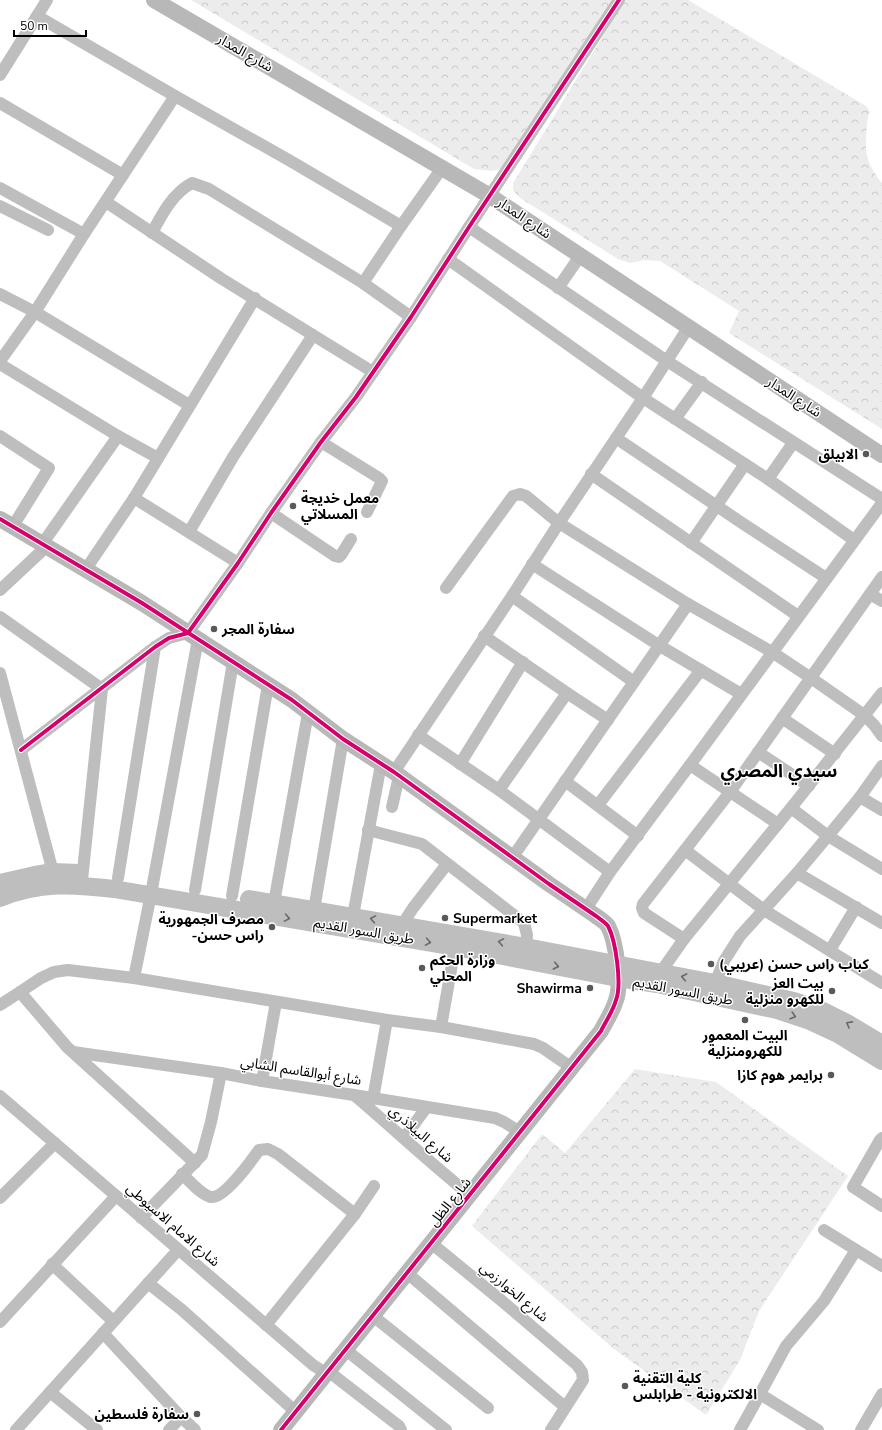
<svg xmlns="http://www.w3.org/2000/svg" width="882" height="1430" font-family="'Nunito Sans','Noto Sans Arabic',sans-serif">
  <defs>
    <pattern id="forest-crowns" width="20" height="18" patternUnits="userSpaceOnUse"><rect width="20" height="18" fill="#ececec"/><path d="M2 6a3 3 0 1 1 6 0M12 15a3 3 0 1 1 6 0" fill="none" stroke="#c9c9c9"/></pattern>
  </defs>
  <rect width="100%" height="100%" fill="#fff"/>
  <!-- forest -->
  <g fill="url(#forest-crowns)">
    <path d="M191,0H613L510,165L493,171L474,169Z"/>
    <path d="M625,0H688L866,106L870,112L868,116C865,145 862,159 882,183V429L729,333L739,311L660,261L645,260L630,263L618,259L520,198L513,190V183Z"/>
    <path d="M635,1069L716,1082L848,1176L759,1311L740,1360L706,1415L614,1349L472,1226L542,1134L565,1153Z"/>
  </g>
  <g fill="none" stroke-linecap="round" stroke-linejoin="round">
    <!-- street -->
    <g stroke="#bebebe" stroke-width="12">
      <path d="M0,75L47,0"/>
      <path d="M175,96L287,159L401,226"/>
      <path d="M0,103L123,175"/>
      <path d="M0,188L84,234"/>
      <path d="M106,202L222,279L373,372"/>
      <path d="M0,206L48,230"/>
      <path d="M469,227L667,361L882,499"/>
      <path d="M152,233C162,214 173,193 192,183L209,189L363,283L411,317"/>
      <path d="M448,259L643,398L768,479L854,540"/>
      <path d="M363,283L401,226L442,168"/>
      <path d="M558,288L580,256"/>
      <path d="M0,294L35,312L189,405"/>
      <path d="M0,361L35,312L84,234L175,96L37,16"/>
      <path d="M0,364L118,436"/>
      <path d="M675,419L702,382"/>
      <path d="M0,436L49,468L13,526"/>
      <path d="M616,438L742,523L826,578"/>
      <path d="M321,442L379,478L382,481L367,512"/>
      <path d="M591,474L798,616"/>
      <path d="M768,479L793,443"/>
      <path d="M134,498L238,563"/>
      <path d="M271,513L335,556L339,557L341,555L351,539"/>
      <path d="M189,532L233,457L313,335"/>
      <path d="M43,543L118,436L158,458"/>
      <path d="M691,543L745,464"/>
      <path d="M532,564L660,646L741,694"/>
      <path d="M86,569L134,498L255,298"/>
      <path d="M446,588L513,496L520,494L526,496L559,523L688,604L772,652L811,678L864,715L874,725L882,736"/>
      <path d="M0,590L47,546"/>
      <path d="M870,594L882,601"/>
      <path d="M512,596L634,682"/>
      <path d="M0,617L102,689L82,880"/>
      <path d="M484,636L567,693L608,720"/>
      <path d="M0,673L53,872"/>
      <path d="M782,718L835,754"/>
      <path d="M418,735L499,790L610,872"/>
      <path d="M21,750L155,647L169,638L188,633L238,563L271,513L321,442L356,397L411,317L469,227L619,0"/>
      <path d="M758,752L809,786"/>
      <path d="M460,764L523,662"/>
      <path d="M690,765L778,824"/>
      <path d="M394,772L512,596L559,523L643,398L688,328"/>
      <path d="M565,781L638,836"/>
      <path d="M499,790L567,693"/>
      <path d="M860,797L882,810"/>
      <path d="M598,805L701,670"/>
      <path d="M392,807L399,776"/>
      <path d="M791,808L828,836L882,869"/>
      <path d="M368,830L422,844L524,923L527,935L526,947"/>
      <path d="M685,850L764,910L882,983"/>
      <path d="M512,858L688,604"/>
      <path d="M797,873L882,923"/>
      <path d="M118,878L155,647"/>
      <path d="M195,890L233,662"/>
      <path d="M232,896L268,685"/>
      <path d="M274,903L308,713"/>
      <path d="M586,909L610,872L690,765L882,503"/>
      <path d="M314,910L343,739"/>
      <path d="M353,916L381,764"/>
      <path d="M402,925L413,908L447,864"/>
      <path d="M684,939L644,913L642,908L643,904L730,792L882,577"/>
      <path d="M830,950L856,907"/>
      <path d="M660,973L684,939L791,808L882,693"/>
      <path d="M134,978L151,894L198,639"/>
      <path d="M715,983L724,961L740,936L797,873L828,836L860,797L882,766"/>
      <path d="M20,992L67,1047L195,1163"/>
      <path d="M0,1005L20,992L41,978L54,972L68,970L134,978L387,1020L441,1027L534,1044L543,1048L572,1068"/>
      <path d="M441,1027L455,947"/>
      <path d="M73,1052L221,1073L262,1081L354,1095L495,1118L504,1122L520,1132"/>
      <path d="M262,1081L276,1002"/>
      <path d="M354,1095C393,1128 430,1163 470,1195"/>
      <path d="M0,1096L313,1365L324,1372L328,1371L399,1426L401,1430"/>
      <path d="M373,1099L387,1020"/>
      <path d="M404,1138L426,1108"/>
      <path d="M882,1138L880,1140L853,1187L882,1206"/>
      <path d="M182,1174C190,1181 201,1195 211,1197C224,1199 252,1160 259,1150L268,1149L278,1154L355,1214"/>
      <path d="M0,1198L55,1143"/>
      <path d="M141,1218L202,1155L211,1122L221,1073"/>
      <path d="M824,1230L882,1266"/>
      <path d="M431,1243L502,1301L577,1365L582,1372L583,1380L551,1430"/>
      <path d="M52,1264L113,1321"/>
      <path d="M407,1273L565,1407"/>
      <path d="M148,1283L182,1310L296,1412"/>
      <path d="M373,1316L488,1408"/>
      <path d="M0,1322L116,1196"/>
      <path d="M266,1325L355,1214L374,1186"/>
      <path d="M103,1333L181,1417L195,1430"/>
      <path d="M346,1350L446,1430"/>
      <path d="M50,1392L97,1430"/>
      <path d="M760,1394L786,1346L824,1301L856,1250"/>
      <path d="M16,1430L178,1250"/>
      <path d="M169,1430L181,1417"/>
      <path d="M740,1430L760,1394L818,1430"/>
      <path d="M861,1430L882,1394"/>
    </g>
    <!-- secondary -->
    <g stroke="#b8b8b8" stroke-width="16">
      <path d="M154,0L490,196L882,455"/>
      <path d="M0,519L142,603L292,700L343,739L394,772L549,884L596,916C600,919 605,922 608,926C616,941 622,985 616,1000C613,1011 606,1021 601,1031L281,1430"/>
    </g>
    <!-- primary -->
    <g stroke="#bebebe" stroke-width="18">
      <path d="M0,883L35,875L53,872L79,873"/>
      <path d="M0,898C40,882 72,884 114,889L455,947L618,978L657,984L777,1010L810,1021L838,1034L882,1061"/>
      <path d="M249,899L526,947L715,983L794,1001L821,1010L847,1023L882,1044"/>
    </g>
    <defs>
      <g id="cycleway">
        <path d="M0,519L142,603L292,700L343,739L394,772L549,884L596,916C600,919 605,922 608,926C616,941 622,985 616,1000C613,1011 606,1021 601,1031L281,1430"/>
        <path d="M21,750L155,647L169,638L188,633L238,563L271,513L321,442L356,397L411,317L469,227L619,0"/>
      </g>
    </defs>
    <!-- cycleway casing -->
    <use href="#cycleway" stroke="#fff" stroke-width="6"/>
    <!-- cycleway -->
    <use href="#cycleway" stroke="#d6006c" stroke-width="4"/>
  </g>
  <!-- one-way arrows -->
  <defs><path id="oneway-chevron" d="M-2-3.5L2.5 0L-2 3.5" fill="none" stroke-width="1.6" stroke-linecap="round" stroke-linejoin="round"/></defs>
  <g stroke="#686868">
    <use href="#oneway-chevron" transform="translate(287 918) rotate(10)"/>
    <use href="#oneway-chevron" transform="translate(373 919) rotate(-170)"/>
    <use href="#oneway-chevron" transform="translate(428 942) rotate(10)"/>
    <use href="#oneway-chevron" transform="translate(501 942) rotate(-170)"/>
    <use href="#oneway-chevron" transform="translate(556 966) rotate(11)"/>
    <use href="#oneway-chevron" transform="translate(684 977) rotate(-169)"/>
    <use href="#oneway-chevron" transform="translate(793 1016) rotate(17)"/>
    <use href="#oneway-chevron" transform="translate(849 1024) rotate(-151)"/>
  </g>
  <!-- markers -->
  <g fill="#595959" stroke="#fff" stroke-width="1.5">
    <circle cx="866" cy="454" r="4"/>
    <circle cx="293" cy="506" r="4"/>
    <circle cx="214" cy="629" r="4"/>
    <circle cx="445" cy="918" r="4"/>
    <circle cx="272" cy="927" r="4"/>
    <circle cx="711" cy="964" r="4"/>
    <circle cx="422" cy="968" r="4"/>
    <circle cx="590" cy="988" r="4"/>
    <circle cx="832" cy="991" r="4"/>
    <circle cx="745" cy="1020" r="4"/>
    <circle cx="831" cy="1075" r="4"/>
    <circle cx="625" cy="1386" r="4"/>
    <circle cx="197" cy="1414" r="4"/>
  </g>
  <g text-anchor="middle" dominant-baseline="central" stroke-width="3" stroke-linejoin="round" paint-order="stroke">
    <!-- street labels -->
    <g font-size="14" fill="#000" stroke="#fff">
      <text transform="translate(245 53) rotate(30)">شارع المدار</text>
      <text transform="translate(524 218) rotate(34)">شارع المدار</text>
      <text transform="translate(794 397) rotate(33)">شارع المدار</text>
      <text transform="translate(364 931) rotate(10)">طريق السور القديم</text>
      <text transform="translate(683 991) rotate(11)">طريق السور القديم</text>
      <text transform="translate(301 1071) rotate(9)">شارع أبوالقاسم الشابي</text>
      <text transform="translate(421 1134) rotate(41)">شارع البيلاذري</text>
      <text transform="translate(450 1202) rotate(-51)">شارع الظل</text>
      <text transform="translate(173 1225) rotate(41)">شارع الامام الاسيوطي</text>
      <text transform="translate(514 1292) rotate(40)">شارع الخوارزمي</text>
    </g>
    <!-- poi labels -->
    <g font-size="14" font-weight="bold" fill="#000" stroke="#fff" text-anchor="end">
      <text x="858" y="454">الابيلق</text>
      <text x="301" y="498" text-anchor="start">معمل خديجة<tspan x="301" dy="16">المسلاتي</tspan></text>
      <text x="222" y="629" text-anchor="start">سفارة المجر</text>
      <text x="453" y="918" text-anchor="start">Supermarket</text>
      <text x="264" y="919">مصرف الجمهورية<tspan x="264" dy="16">-راس حسن</tspan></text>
      <text x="430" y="960" text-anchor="start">وزارة الحكم<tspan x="430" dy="16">المحلي</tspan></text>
      <text x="719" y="964" text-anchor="start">كباب راس حسن (عريبي)</text>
      <text x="824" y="983">بيت العز<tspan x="824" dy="16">للكهرو منزلية</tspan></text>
      <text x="582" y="988">Shawirma</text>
      <text x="745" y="1035" text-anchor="middle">البيت المعمور<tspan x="745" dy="16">للكهرومنزلية</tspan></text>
      <text x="823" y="1075">برايمر هوم كازا</text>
      <text x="633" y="1378" text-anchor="start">كلية التقنية<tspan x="633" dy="16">الالكترونية - طرابلس</tspan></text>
      <text x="189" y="1414">سفارة فلسطين</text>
    </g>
    <!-- district labels -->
    <g font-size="18" font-weight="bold" fill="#000" stroke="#fff">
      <text x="779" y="771">سيدي المصري</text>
    </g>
  </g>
  <!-- scale -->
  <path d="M14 30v6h72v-6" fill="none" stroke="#000000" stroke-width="2"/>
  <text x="20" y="30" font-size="12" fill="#000000" stroke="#ffffff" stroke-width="3" paint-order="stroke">50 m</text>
</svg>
